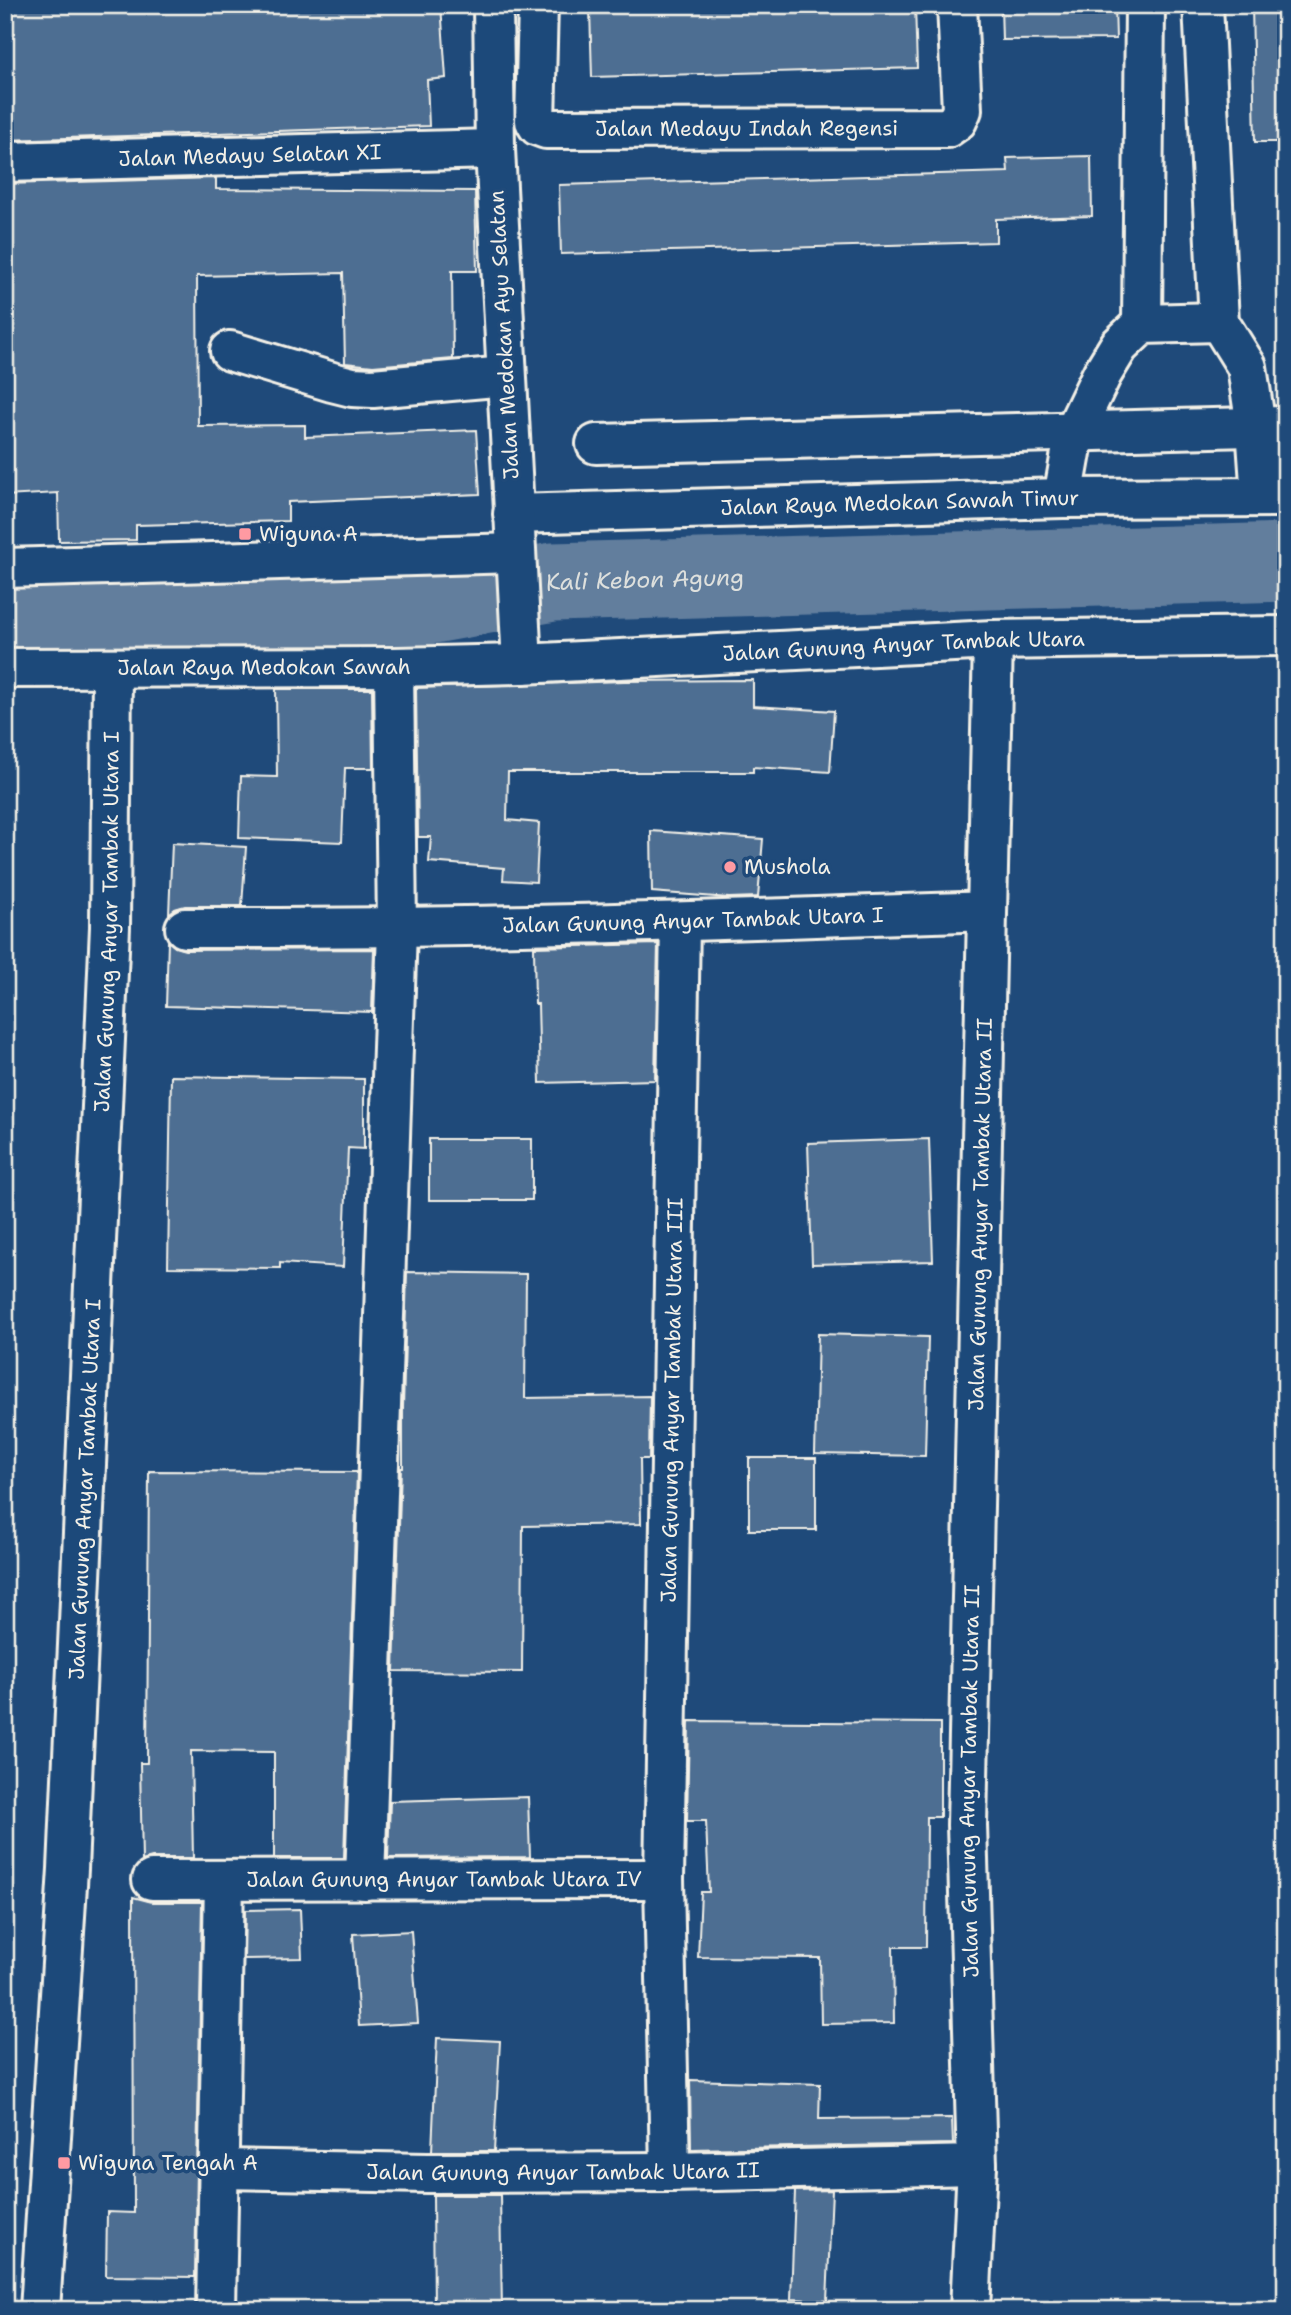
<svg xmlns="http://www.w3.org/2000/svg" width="1291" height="2315" font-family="'Shantell Sans',sans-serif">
  <rect width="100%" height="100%" fill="#1f4a7a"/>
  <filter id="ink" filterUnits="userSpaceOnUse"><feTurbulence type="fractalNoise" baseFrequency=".0143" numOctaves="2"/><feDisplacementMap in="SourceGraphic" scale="14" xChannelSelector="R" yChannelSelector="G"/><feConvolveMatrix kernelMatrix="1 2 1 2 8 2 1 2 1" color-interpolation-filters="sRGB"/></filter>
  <g filter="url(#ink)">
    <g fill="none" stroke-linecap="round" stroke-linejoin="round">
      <!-- river -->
      <path stroke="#627e9d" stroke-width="79" id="s1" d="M5,609L428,605L553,582L1286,562"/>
    </g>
    <!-- building -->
    <g fill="#4d6e92" stroke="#f4f1e8" stroke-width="2">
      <path d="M5,5H441L446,78L427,80L429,126L5,140Z"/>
      <path d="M707,5H915L917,68L592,77L590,9Z"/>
      <path d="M1001,5H1115L1116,39L1002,40Z"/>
      <path d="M1252,5H1286V142H1255Z"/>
      <path d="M1091,156L1092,216L996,219V242L561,254L559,185L1008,172L1007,158Z"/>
      <path d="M216,178V189L475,191L477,271H452L453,359L373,366L345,363L343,273L197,276L198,426L305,425V437L476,430L480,494L288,502V521L136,525V540L59,541L58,493L5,496V184Z"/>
      <path d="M753,680V706L834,711L830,772L753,767V772H508L507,820L539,823L536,882L503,880L504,868L429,862L431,837H418L416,688L624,681Z"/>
      <path d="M276,689H372L373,768H345L342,842L239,838L241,776L277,777Z"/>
      <path d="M651,831L763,839L758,897L729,898L652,892Z"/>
      <path d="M172,843L246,847L242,906H185L175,909L169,914Z"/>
      <path d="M168,941L175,947L185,950L374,949L372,1012L166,1006Z"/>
      <path d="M658,944L655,1080L540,1083L538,1004H535L534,947Z"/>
      <path d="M171,1076L364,1079V1149L348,1148L343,1267L280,1263V1268L168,1267Z"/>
      <rect x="429" y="1139" width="103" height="61"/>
      <path d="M929,1139L933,1261L812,1264L808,1143Z"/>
      <path d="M407,1272L526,1274L525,1398L650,1396L649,1459H640L641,1524L523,1526L522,1672L394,1671L401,1468H403V1407Z"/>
      <path d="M818,1334L928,1337L925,1456L815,1454Z"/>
      <rect x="749" y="1458" width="67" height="72"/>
      <path d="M149,1471L357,1472L344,1858H274V1752L191,1751L193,1858H152L142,1861L140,1763H147Z"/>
      <path d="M689,1721L940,1723V1817H927L926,1947H893L894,2023L821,2024L820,1958L698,1957L701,1892H709L706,1821H687Z"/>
      <path d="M528,1797L530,1857L388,1858L390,1801Z"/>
      <path d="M133,1897L152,1902H202L195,2277L106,2276L107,2212L134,2213Z"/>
      <path d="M300,1909L302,1958L244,1959L245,1910Z"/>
      <path d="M411,1931L418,2023L359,2026L353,1934Z"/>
      <path d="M437,2038L500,2041L494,2151H432Z"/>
      <path d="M690,2080L820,2084L819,2119L952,2118L953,2144L691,2149Z"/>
      <path d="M832,2190L827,2301L791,2299L795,2191Z"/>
      <path d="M433,2195H500L502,2310H434Z"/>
    </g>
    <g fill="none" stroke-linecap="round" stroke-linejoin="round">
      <defs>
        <g id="street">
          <path id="s2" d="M538,5L535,121L538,126L546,129L947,128L957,121L962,110L957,5"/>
          <path d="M1203,5L1219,322L1247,367L1256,427L1261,497"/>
          <path id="s3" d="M5,162L495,149"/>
          <path d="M1142,324L1145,5"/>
          <path d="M230,351L332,382L352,387L373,388L506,376"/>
          <path d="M596,444L1286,426"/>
          <path d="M1063,498L1075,430L1102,374L1119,346L1142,324L1219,322"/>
          <path id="s4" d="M513,514L1063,498L1286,497"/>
          <path id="s5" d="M522,664L993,640L1286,636"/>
          <path id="s6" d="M185,928C453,929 720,921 987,911"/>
          <path id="s7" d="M152,1880L664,1879"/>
          <path d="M365,1880L397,929L394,667"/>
          <path id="s8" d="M220,2169L427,2173L670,2172L977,2165L967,1825L993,640"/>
          <path id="s9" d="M670,2172L664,1879L680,923"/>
          <path id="s10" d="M40,2310L68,1869L110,927L112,668"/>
          <path d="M216,2310L224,1880"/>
          <path d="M970,2310L977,2165"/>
        </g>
        <g id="secondary">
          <path d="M5,568L516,553"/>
          <path id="s11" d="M5,668L394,667L522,664L495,149L493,5"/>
        </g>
      </defs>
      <!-- street casing -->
      <use href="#street" stroke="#f4f1e8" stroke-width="44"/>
      <!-- secondary casing -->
      <use href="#secondary" stroke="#f4f1e8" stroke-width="44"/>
      <!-- street -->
      <use href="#street" stroke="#1f4a7a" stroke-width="38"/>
      <!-- secondary -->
      <use href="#secondary" stroke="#1f4a7a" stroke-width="38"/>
    </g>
  </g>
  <!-- markers -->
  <g fill="#ff9aa2" stroke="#1f4a7a" stroke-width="2.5">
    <rect x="238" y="527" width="14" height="14" rx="3.5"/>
    <circle cx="730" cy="867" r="7"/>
    <rect x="57" y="2156" width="14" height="14" rx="3.5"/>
  </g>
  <g text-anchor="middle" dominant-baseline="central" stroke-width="7" stroke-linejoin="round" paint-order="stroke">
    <!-- street labels -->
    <g font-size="21" fill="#f4f1e8" stroke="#1f4a7a">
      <text stroke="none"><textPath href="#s2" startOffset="331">Jalan Medayu Indah Regensi</textPath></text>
      <text stroke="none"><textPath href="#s3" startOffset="245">Jalan Medayu Selatan XI</textPath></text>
      <text transform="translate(504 335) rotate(-93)">Jalan Medokan Ayu Selatan</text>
      <text stroke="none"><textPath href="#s4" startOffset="387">Jalan Raya Medokan Sawah Timur</textPath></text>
      <text stroke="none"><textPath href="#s5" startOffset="382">Jalan Gunung Anyar Tambak Utara</textPath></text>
      <text stroke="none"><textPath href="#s11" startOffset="259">Jalan Raya Medokan Sawah</textPath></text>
      <text stroke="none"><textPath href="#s6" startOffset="508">Jalan Gunung Anyar Tambak Utara I</textPath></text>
      <text stroke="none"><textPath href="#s10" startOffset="1390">Jalan Gunung Anyar Tambak Utara I</textPath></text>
      <text stroke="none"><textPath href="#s8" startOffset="1708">Jalan Gunung Anyar Tambak Utara II</textPath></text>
      <text stroke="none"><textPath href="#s9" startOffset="772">Jalan Gunung Anyar Tambak Utara III</textPath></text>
      <text stroke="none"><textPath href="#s10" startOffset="822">Jalan Gunung Anyar Tambak Utara I</textPath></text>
      <text stroke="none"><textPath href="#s8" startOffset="1141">Jalan Gunung Anyar Tambak Utara II</textPath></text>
      <text stroke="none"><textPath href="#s7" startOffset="292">Jalan Gunung Anyar Tambak Utara IV</textPath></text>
      <text stroke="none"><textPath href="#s8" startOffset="343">Jalan Gunung Anyar Tambak Utara II</textPath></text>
    </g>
    <!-- poi labels -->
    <g font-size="21" fill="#f4f1e8" stroke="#1f4a7a" text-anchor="start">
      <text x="259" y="534">Wiguna A</text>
      <text x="744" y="867">Mushola</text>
      <text x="78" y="2163">Wiguna Tengah A</text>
    </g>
    <!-- water labels -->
    <g font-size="23" font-style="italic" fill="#dee0dd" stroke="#1f4a7a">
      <text stroke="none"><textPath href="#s1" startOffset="642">Kali Kebon Agung</textPath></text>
    </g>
  </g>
  <!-- margin -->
  <rect width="1291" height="2315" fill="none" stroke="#1f4a7a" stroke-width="28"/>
  <rect x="14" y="14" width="1263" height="2287" fill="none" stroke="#f4f1e8" stroke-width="2.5" filter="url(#ink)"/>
</svg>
